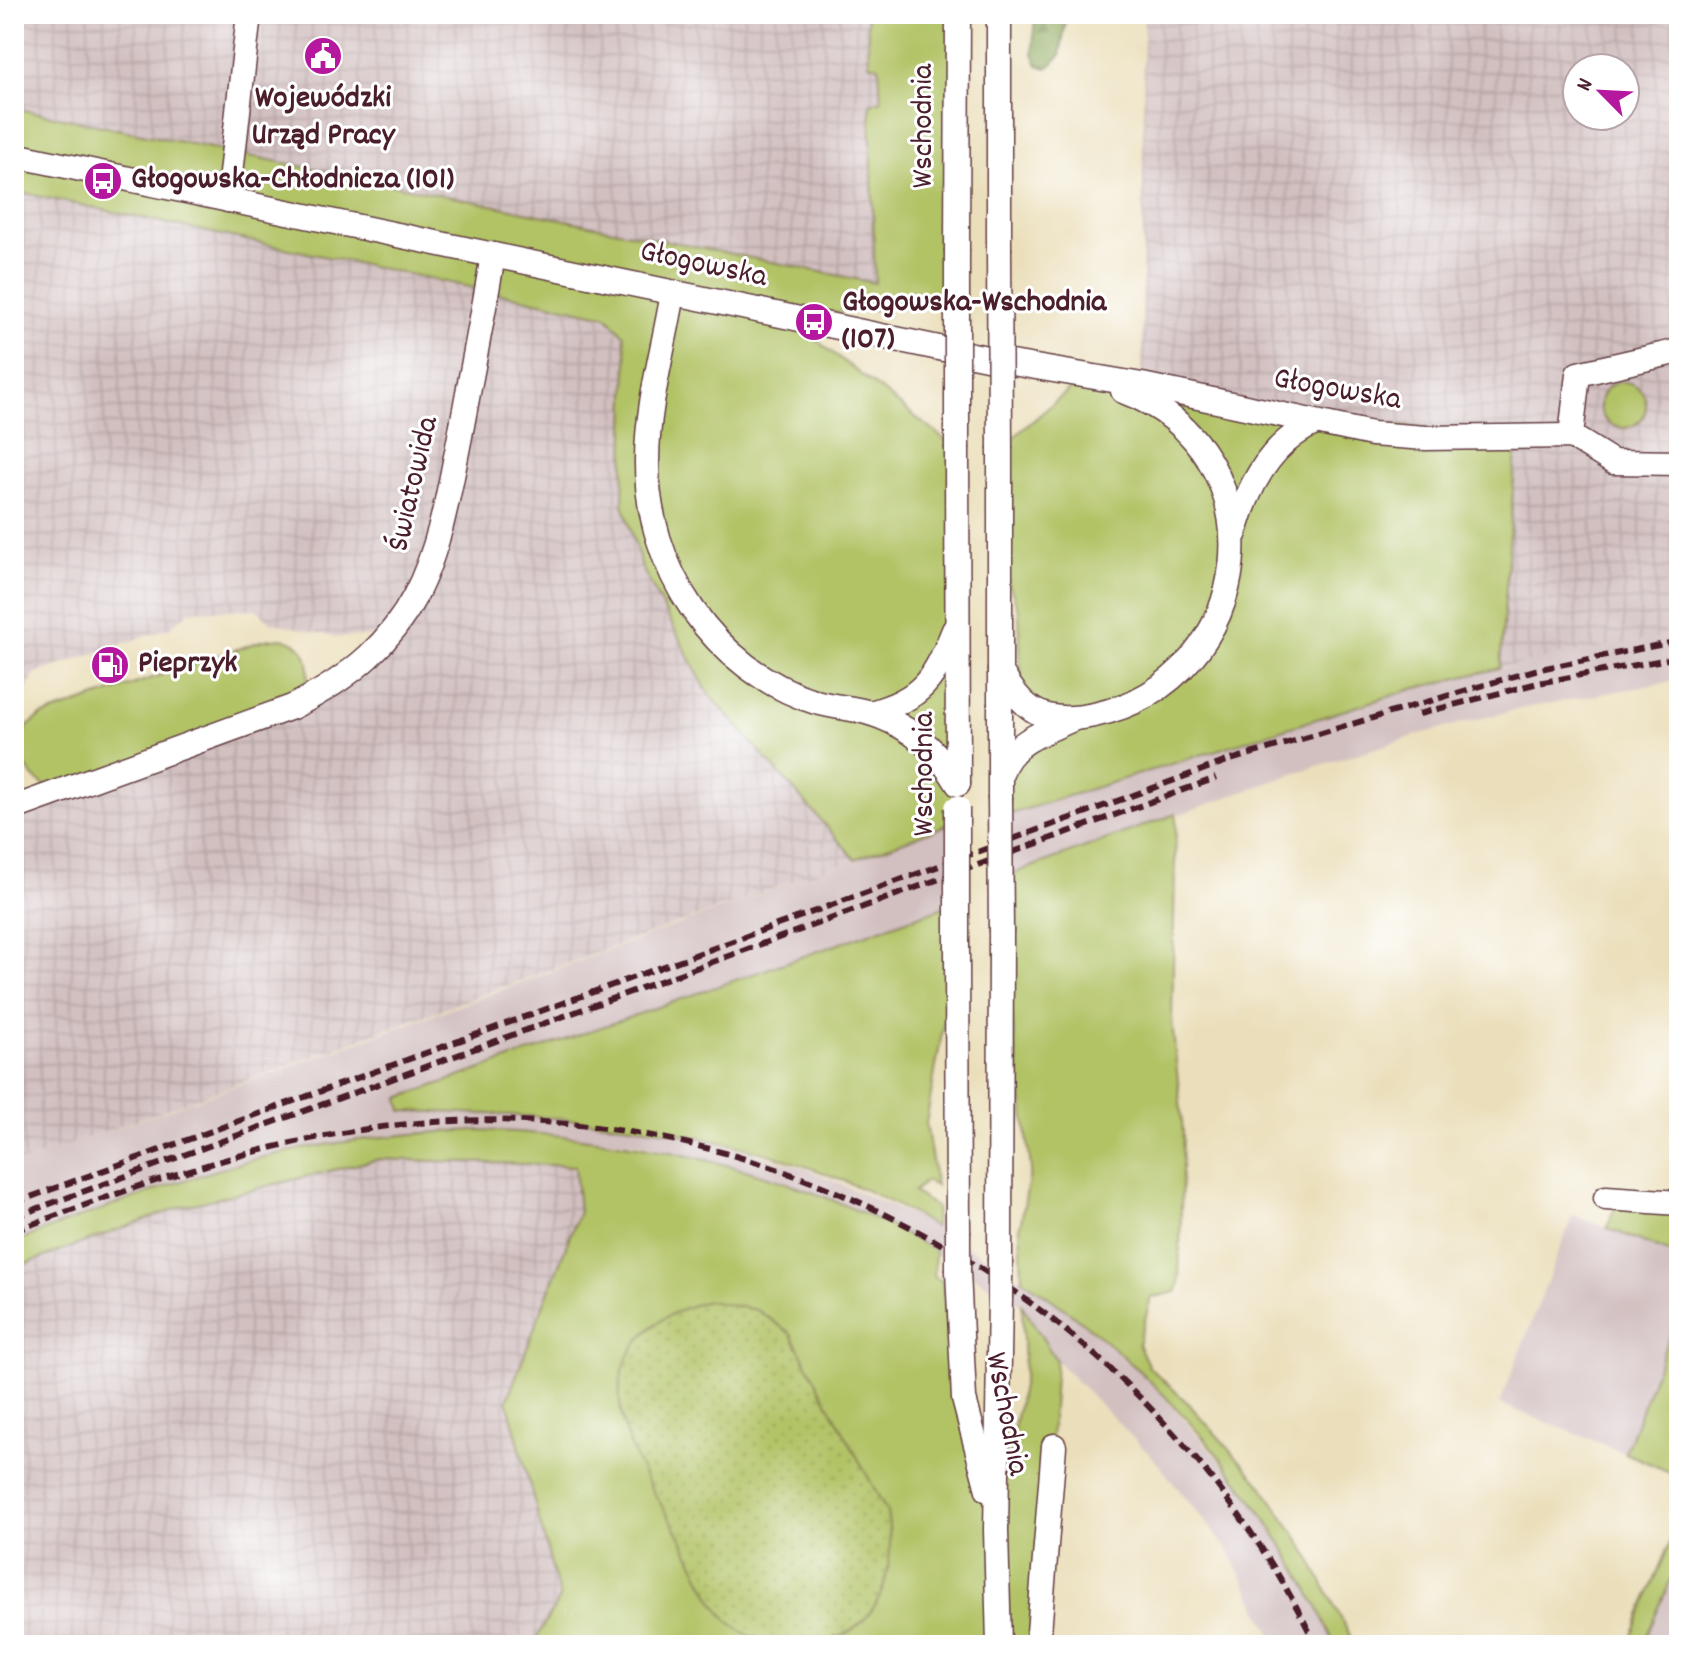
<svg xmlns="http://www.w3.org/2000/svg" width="1693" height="1659" font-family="Dekko,sans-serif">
  <defs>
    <pattern id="industrial-grid" width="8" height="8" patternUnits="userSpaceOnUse" patternTransform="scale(2)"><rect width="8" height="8" fill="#d2bfc0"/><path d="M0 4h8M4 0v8" fill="none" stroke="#b6a4a5"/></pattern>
    <pattern id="forest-firs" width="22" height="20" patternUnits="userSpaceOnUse" patternTransform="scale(2)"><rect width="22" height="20" fill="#8da95b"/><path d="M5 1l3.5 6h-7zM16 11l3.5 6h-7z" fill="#75894b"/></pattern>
    <pattern id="park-dots" width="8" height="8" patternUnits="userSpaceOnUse" patternTransform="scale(2)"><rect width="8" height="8" fill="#b2c366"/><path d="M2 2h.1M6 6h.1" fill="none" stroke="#9ba759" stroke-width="1.8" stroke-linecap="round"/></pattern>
  </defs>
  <rect width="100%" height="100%" fill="#fff"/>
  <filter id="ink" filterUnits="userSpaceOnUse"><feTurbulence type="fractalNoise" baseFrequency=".0125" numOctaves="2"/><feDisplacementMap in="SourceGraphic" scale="16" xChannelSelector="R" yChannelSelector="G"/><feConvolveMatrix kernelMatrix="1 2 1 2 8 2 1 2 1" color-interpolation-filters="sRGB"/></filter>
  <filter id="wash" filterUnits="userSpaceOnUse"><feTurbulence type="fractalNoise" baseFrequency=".006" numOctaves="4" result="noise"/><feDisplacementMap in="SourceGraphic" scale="32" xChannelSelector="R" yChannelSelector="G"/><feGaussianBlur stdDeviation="1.8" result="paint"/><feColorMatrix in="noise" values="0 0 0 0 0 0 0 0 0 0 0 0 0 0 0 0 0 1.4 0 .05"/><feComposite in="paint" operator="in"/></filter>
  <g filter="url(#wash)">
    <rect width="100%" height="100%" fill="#ebdfbb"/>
    <!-- industrial -->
    <g fill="url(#industrial-grid)" fill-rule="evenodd">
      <path d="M14,14H867L869,63L879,65L881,100L870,104L875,283L14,108Z"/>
      <path d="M1144,14H1679V634L1500,668L1517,437L1426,438L1142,385ZM1577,68H1625V116H1577Z"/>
      <path d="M14,191L607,316L624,335L627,360L623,503L642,568L708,693L855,859L14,1165V808L292,707L389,636L337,637L271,622L256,609L190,611L169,628L34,674L14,720Z"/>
      <path d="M379,1159L575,1166L579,1212L507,1400L560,1598L538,1635L540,1645H14V1268L181,1207Z"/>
    </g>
    <!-- railway -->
    <g fill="#d2bfc0">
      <path d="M1679,634V680L1519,709L1431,731L1298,772L1001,878V817L1413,689L1556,656Z"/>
      <path d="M958,821V902L399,1098L401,1110L543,1115L682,1132L807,1169L928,1223L1055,1300L1150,1381L1255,1501L1293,1562L1335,1645H1277L1229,1551L1154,1459L1056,1360L1022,1305L884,1223L844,1204L717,1162L636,1143L543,1133L480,1130L369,1138L247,1162L204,1174L14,1242V1165L455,1007Z"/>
      <path d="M1573,1215L1679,1256V1311L1625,1453L1500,1404Z"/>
      <path d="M1679,1560V1645H1643Z"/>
    </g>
    <!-- green -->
    <g fill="#b2c366" stroke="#7e7148" stroke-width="2">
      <path d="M867,14H958L957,303L785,316L957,449L958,821L855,859L708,693L642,568L623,503L627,360L624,335L607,316L14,191V108L875,283L870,104L881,100L879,66L869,64Z"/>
      <path d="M1083,378L1271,413L1517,437L1500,668L1413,689L1001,817L1000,781L1049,714L1021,689L1019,611L1004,571L1000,449Z"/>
      <circle cx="1623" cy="405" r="23"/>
      <path d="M281,638C316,645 311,675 302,702L56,792C33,781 21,767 20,741L27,727L41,716L264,640Z"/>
      <path d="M1176,814L1172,1021L1183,1132L1179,1285L1176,1292L1151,1298L1138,1344L1149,1367L1187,1402L1260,1483L1304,1547L1355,1645H1335C1269,1496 1158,1368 1022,1279L1020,1227L1031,1168L1001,932V878Z"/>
      <path d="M958,902L957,948L926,1123L936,1186L926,1181L913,1192L936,1207L935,1227C770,1126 589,1116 402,1111L399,1098Z"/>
      <path d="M479,1130C639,1137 796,1168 935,1251L934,1277L942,1281L953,1381L996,1527L1024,1374L1022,1305L1056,1360L1038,1645H540L538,1635L560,1598L507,1400L579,1212L575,1166L379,1159L181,1207L14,1268V1242C90,1214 166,1184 244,1162C321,1142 400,1133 479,1130Z"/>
      <path d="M1618,1199L1679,1203V1256L1607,1228Z"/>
      <path d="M1679,1311V1476L1625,1453Z"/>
      <path d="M1679,1520V1560L1643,1645H1628Z"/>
    </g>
    <!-- forest -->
    <path fill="url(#forest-firs)" stroke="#6c6443" stroke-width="2" d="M1035,14H1067L1060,56L1047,68L1038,65L1033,53Z"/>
    <!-- park -->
    <path fill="url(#park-dots)" stroke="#7e7148" stroke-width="2" d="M708,1301L757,1310L790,1333L887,1512C899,1580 875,1645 797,1645C775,1645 752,1640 734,1626C710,1606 696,1565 681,1538C661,1503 636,1468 625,1430C605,1361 644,1316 708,1301Z"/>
  </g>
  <g filter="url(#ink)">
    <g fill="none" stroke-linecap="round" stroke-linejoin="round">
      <defs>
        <g id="minor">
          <path d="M14,155L1006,362L1142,385L1372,434L1426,438L1571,436L1613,462L1679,463"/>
          <path d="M228,200L249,14"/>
          <path d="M999,248V14"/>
          <path d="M957,249L958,14"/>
          <path d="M673,293C664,348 647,404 647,461C646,567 713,670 816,702C834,707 853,708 870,713C908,725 938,750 958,784"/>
          <path d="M1571,436L1578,374L1679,351"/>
          <path d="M957,449L958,783"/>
          <path d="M1235,533C1247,488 1270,443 1315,423"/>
          <path d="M1000,670C1024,713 1045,725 1094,715C1260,680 1285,451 1123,391"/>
          <path d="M870,713C923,699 934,679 954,630"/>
          <path d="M1001,774C1009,743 1046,731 1073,719"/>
          <path d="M1000,797V449"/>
          <path d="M14,808L292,707C420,643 435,567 460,436C471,376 483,316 493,255"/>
          <path d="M957,948L958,1231"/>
          <path d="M1606,1198L1679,1203"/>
          <path d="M1000,1258L1001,932"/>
          <path d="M958,1271L964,1399L988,1490"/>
          <path d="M999,1645L996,1530L1000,1298"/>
          <path d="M1038,1645L1054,1446"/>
        </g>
      </defs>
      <!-- minor casing -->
      <use href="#minor" stroke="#623c41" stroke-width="27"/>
      <!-- minor -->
      <use href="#minor" stroke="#fff" stroke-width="24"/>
      <!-- rail -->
      <g stroke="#4a1f2b" stroke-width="6" stroke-dasharray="12 6" stroke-linecap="butt">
        <path d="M1419,714L1538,683L1679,657"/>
        <path d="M14,1203L1227,761L1535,670L1679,641"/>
        <path d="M14,1217L1216,778"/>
        <path d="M14,1231C146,1182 278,1135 419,1123C792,1093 1154,1311 1316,1645"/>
        <path d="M1677,1645L1679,1639"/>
      </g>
      <defs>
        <g id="minor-bridge">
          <path d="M999,248L1000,449"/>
          <path d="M957,249V449"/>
          <path d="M1000,797L1001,932"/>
          <path d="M957,808V948"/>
          <path d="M1000,1258V1298"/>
          <path d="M958,1271V1231"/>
        </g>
      </defs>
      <!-- minor-bridge casing -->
      <use href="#minor-bridge" stroke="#623c41" stroke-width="27" stroke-linecap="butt"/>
      <!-- minor-bridge -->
      <use href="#minor-bridge" stroke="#fff" stroke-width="24"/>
    </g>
  </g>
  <!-- icons -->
  <defs>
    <symbol id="civic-disc" viewBox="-11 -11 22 22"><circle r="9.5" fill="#b5179e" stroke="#fff"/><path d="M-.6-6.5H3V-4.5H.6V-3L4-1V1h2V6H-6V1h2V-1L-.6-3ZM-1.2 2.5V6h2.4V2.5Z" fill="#fff"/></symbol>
    <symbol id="bus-disc" viewBox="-11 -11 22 22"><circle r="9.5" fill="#b5179e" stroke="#fff"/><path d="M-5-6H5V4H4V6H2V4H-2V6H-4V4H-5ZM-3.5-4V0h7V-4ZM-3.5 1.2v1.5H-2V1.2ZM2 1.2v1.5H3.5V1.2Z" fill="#fff"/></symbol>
    <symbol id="fuel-disc" viewBox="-11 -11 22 22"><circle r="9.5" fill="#b5179e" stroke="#fff"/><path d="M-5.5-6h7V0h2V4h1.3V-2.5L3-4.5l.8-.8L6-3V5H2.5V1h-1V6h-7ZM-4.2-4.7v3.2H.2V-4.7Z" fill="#fff"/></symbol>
  </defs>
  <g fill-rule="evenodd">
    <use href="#civic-disc" x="301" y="34" width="44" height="44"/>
    <use href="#bus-disc" x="81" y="159" width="44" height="44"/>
    <use href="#bus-disc" x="792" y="300" width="44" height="44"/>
    <use href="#fuel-disc" x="88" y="643" width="44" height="44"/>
  </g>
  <g text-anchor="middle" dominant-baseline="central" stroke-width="6" stroke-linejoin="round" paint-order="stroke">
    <!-- poi labels -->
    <g font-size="32" font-weight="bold" fill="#4a1f2b" stroke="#fff" text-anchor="start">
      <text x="323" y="100" text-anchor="middle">Wojewódzki<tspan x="323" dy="37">Urząd Pracy</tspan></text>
      <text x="131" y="181">Głogowska-Chłodnicza (101)</text>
      <text x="842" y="304">Głogowska-Wschodnia<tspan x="842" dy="37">(107)</tspan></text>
      <text x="138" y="665">Pieprzyk</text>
    </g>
    <!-- street labels -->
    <g font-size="32" fill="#4a1f2b" stroke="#fff">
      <text transform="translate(925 126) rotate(-90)">Wschodnia</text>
      <text transform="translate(703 266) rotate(12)">Głogowska</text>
      <text transform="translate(1337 391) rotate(10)">Głogowska</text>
      <text transform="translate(415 484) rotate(-77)">Światowida</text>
      <text transform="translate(926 774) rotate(-90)">Wschodnia</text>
      <text transform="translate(1005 1414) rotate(79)">Wschodnia</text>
    </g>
  </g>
  <!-- margin -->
  <rect width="1693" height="1659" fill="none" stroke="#fff" stroke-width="48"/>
  <!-- north arrow -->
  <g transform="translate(1601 92) rotate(294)"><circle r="38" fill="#ffffff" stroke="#b7a5aa" stroke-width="2"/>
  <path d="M0-6L14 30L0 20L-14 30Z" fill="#b5179e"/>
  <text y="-12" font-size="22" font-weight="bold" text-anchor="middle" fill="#4a1f2b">N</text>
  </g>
</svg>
